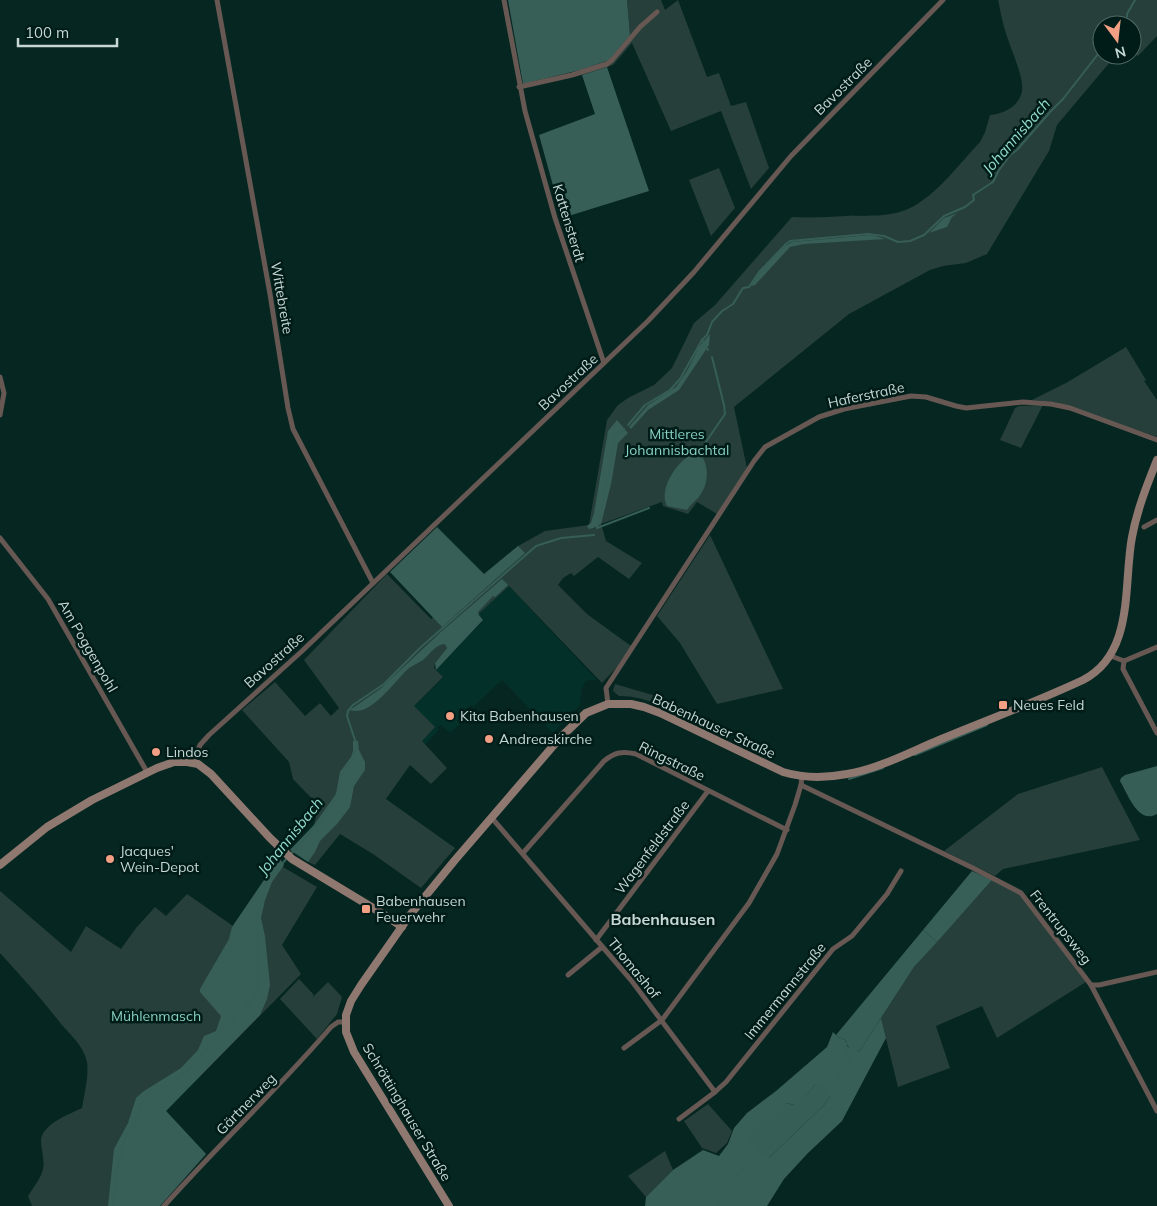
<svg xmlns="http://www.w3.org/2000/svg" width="1157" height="1206" font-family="Mulish,sans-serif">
  <rect width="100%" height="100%" fill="#062621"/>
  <!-- built -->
  <path fill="#04302a" d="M508,585L597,680H589L585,682L581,691L580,705L553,733L502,680L473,707L471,705L457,720L460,724L450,733L441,725L437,728L439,730L425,745L400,720L443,678L436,670L483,621L479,615L478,612Z"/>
  <!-- green -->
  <g fill="#263f3a">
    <path d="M627,0H661L665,10L678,0L707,77L719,73L731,106L746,102L769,168L751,189L721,111L671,131L632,43L613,65L582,75L580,70L630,35Z"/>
    <path d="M998,0H1157V36L1138,56L1132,53V25H1102V55H1116L1057,125L1049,151L987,254L966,263L943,266L930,270L849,314L734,407L747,468L717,514L697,502L688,514L663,506L662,502L601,524L606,541L642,563L629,579L598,557L574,576L571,573L563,578L558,585L587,614L631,646L616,668L602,683L509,586L446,644L447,648L435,663L434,668L443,677L414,706L435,727L422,741L447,768L431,784L410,765L386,799L455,848L421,888L373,854L340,834L315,865L308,862L309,859L291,849L314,825L319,806L293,779L289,762L242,710L275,682L305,716L320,703L331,716L339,708L304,660L387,574L431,619L518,546L545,531L589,525L607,420L618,405L628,398L654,385L672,368L694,323L715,305L792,217C810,218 828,217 846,216C868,215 893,218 914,206C940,191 959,164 980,142L985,132L990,115C1003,114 1019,107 1022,91C1025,77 1006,39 1003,23C1001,16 1000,8 998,0Z"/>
    <path d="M719,168L735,208L711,236L689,180Z"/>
    <path d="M1126,347L1146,380L1144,381L1157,400V437L1055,402L1032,400L1066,383Z"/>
    <path d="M1043,405L1021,448L1000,440L1015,408L1019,406Z"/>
    <path d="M710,535L783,689L717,704L680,643L657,616Z"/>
    <path d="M615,684L656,696L695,712V720C671,710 646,696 619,696L613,691Z"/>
    <path d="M1102,767L1140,840L1003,869L995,876L944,851L1018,794Z"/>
    <path d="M279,858L283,863V867L317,887L282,945L301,974L166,1111L206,1154L160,1206H32L28,1196C33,1188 41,1178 43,1169C45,1159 41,1151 41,1141C41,1125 69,1114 82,1108C84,1094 89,1077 87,1062C84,1047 71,1035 61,1024C42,999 21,976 0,953V891L71,952L86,926L121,949L136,928L155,907L166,916L187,894L233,926Z"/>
    <path d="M992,880L1019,894L1086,982L997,1038L982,1006L936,1026L950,1068L898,1087L881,1018L914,967Z"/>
    <path d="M299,979L314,995L312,998L328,982L342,997L337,1014L317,1039L280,999Z"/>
    <path d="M708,1104L732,1131L727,1143L716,1153L702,1148L684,1121Z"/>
    <path d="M665,1151L673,1170L646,1197L628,1176Z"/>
  </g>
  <!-- forest -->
  <g fill="#375f58" fill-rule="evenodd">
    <path d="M508,0H627L630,35L609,60L580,70L523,84Z"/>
    <path d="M607,67L649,191L562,218L539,135L595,114L582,75Z"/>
    <path d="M958,213L952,217L947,227L929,233L944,218Z"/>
    <path d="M871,235L886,239L804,244L790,247L755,285L751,286C758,272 778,249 792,242Z"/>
    <path d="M710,334L709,345L679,390L648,410L631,429L629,427L648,405L676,387L687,371L699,347Z"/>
    <path d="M617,420L628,433L618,443L611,484L601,524L593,528L589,529L587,526L591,523L594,513L608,431Z"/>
    <path d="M437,527L484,574L518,546L525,553L442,627L390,572Z"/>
    <path d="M502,579L508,585L495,597L493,596L478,612L479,615L483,620L436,670L435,663L447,648L445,644C436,644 430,654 423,660C419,663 413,665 409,668C396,679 371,718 350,710L380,689L442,631Z"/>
    <path d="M353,741H358L359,750L365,762V770L354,786L350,807L337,824L320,841L315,852L308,862L290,850L314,825L336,794L340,772L351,757L353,751Z"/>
    <path d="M279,858L284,865L272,882L265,900L261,918L265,936L270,985L267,999L260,1015L166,1111L206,1154L160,1206H108L114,1149L128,1123L136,1098L144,1091L181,1068L198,1050L204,1036L216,1031L221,1016L200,992V989L229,939L232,927Z"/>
    <path d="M972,871L992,880L937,942L923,930Z"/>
    <path d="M881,1018L886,1038L842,1121L807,1154L784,1179L767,1206H645L646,1197L673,1170L703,1150L719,1156L728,1144L734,1128L747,1113L776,1091L827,1047L833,1032L838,1037L845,1040L848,1047L859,1052ZM815,1085L830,1096L824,1105L769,1158H767L786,1103L794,1105H797Z"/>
  </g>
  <!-- water -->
  <g fill="#365e57">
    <path d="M694,453H700C710,467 709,485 698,498C694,502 690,505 687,510L667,506C658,488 678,460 694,453Z"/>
    <path d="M1157,766V814C1138,825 1128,794 1120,781L1121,778L1125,775Z"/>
    <path d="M923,930L937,942L914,967L859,1052L850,1050L845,1040L838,1037L836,1035Z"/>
    <path d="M815,1085C822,1086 829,1088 830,1096L824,1105L769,1158H767L748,1138V1136L783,1104L786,1103L794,1105L797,1104Z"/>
  </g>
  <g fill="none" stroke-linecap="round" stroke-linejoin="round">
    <!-- stream -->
    <g stroke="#365e57" stroke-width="2">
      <path d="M1125,25L1127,23V14L1135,0"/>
      <path d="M708,350L702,340L707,335L712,322L722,311L733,304L743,288L749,287L759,272L786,244L790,241L868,234L884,236L898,242L910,241L924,235L944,216L965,207L974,200L973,195L993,182L999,170L1010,155L1017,150L1050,112L1063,99L1102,49"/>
      <path d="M628,425L645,405L670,390L680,379L702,340"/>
      <path d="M697,455L725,414L724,405L712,357"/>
      <path d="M597,528L609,475L614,440L616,436L624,429"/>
      <path d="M597,528L649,508"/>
      <path d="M915,755L987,725"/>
      <path d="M849,779L883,768"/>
      <path d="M290,855L325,815L333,803L340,787L342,774L353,758L356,743L347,716L348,711L353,705L384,684L421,647L536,546L561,538L594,535"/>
      <path d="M827,1089L836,1084L840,1075L849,1063V1056L845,1045L847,1044"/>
      <path d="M113,1206L118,1161L127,1135L136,1120L143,1102L181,1076L196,1062L219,1032L229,1025L255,997L259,985L257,921L265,884L287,858"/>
      <path d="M716,1206L724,1200L734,1188L737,1176L762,1154"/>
    </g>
    <!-- minor -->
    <g stroke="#675853" stroke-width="5">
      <path d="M217,0L270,294L288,408L293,429L373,583"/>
      <path d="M504,0L525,111L555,218L604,363"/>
      <path d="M519,87L572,75L607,64L612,60L640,27L657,12"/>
      <path d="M0,377L4,393L0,415"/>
      <path d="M1144,527L1157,520"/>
      <path d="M0,538L48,599L147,772"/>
      <path d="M1111,656L1124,661"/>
      <path d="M1124,661L1123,669L1157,733"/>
      <path d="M1124,661L1157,647"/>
      <path d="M608,704L606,688L754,461L765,447L819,417L844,409L911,396L926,397L956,406L966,408L1023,402L1051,404L1070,408L1157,440"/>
      <path d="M193,763L200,745L209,735L301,652L648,321L694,272L791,156L943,0"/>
      <path d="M801,785L973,868L1021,893L1091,985L1157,1111"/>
      <path d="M491,817L631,980L715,1092"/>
      <path d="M523,853L604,761C615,752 622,751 636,754L787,830"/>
      <path d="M596,940L708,791"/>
      <path d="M568,975L602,947"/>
      <path d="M1091,985H1099L1157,972"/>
      <path d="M624,1048L662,1020L749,903L777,854L795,805L801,785L802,776"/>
      <path d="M679,1119L715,1092L726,1082L833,949L852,936L887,894L901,871"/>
      <path d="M164,1206C218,1145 278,1089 331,1027L338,1022H345"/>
    </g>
    <!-- secondary -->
    <g stroke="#8f7870" stroke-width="8">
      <path d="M0,865L47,827L92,800L157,768L174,762H187L198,764L211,774L270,838L292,859L383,914L402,927"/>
      <path d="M449,1206L354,1052L346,1032V1015L351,1001L361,985L410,915L455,860L560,738L586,713L608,704H631L644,707L660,713L783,772C803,778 826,778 847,774C878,769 910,752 939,740C987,720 1036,702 1083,680C1135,653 1123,585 1132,537C1137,510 1147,485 1157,460"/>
    </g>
  </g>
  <!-- markers -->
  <g fill="#f39f84" stroke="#001c18" stroke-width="2">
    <rect x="998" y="700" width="10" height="10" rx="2.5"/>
    <circle cx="450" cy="716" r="5"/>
    <circle cx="489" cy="739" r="5"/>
    <circle cx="156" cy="752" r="5"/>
    <circle cx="110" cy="859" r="5"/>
    <rect x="361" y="904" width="10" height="10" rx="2.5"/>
  </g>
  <g text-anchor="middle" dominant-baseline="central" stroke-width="5" stroke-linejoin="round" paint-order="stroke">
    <!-- street labels -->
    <g font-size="14" fill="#c6d7d4" stroke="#001c18">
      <text transform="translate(843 86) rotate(-45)">Bavostraße</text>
      <text transform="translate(569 223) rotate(73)">Kattensterdt</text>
      <text transform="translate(282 298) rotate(80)">Wittebreite</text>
      <text transform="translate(568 382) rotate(-43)">Bavostraße</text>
      <text transform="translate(866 395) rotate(-12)">Haferstraße</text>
      <text transform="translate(88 646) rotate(60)">Am Poggenpohl</text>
      <text transform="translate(274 660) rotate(-42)">Bavostraße</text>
      <text transform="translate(714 726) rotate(25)">Babenhauser Straße</text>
      <text transform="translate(672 761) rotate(26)">Ringstraße</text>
      <text transform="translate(652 847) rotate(-53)">Wagenfeldstraße</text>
      <text transform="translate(1061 927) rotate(52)">Frentrupsweg</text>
      <text transform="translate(634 968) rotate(51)">Thomashof</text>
      <text transform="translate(785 991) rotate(-51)">Immermannstraße</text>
      <text transform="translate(246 1104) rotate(-46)">Gärtnerweg</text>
      <text transform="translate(407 1112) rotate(59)">Schröttinghauser Straße</text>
    </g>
    <!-- park labels -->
    <g font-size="14" fill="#87d1c3" stroke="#001c18">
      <text x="677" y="434">Mittleres<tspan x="677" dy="16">Johannisbachtal</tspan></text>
      <text x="156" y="1016">Mühlenmasch</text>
    </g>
    <!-- poi labels -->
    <g font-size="14" fill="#c6d7d4" stroke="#001c18" text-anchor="start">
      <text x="1013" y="705">Neues Feld</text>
      <text x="460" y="716">Kita Babenhausen</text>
      <text x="499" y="739">Andreaskirche</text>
      <text x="166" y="752">Lindos</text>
      <text x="120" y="851">Jacques'<tspan x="120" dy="16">Wein-Depot</tspan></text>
      <text x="376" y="901">Babenhausen<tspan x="376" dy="16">Feuerwehr</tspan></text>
    </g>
    <!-- water labels -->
    <g font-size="15" font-style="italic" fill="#92dcce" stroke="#001c18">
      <text transform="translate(1016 136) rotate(-49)">Johannisbach</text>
      <text transform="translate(290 836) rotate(-51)">Johannisbach</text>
    </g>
    <!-- quarter labels -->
    <g font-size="16" font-weight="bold" fill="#c6d7d4" stroke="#001c18">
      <text x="663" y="919">Babenhausen</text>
    </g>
  </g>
  <!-- north arrow -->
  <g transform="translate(1117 40) rotate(165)"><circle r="24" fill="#001c18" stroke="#4f6763"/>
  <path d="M0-4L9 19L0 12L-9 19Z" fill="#f39f84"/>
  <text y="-8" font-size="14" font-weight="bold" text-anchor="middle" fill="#c6d7d4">N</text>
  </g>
  <!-- scale -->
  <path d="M18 38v8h99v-8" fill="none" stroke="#c6d7d4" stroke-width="2.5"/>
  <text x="25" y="38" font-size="15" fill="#c6d7d4" stroke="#001c18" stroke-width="4" paint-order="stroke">100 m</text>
</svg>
